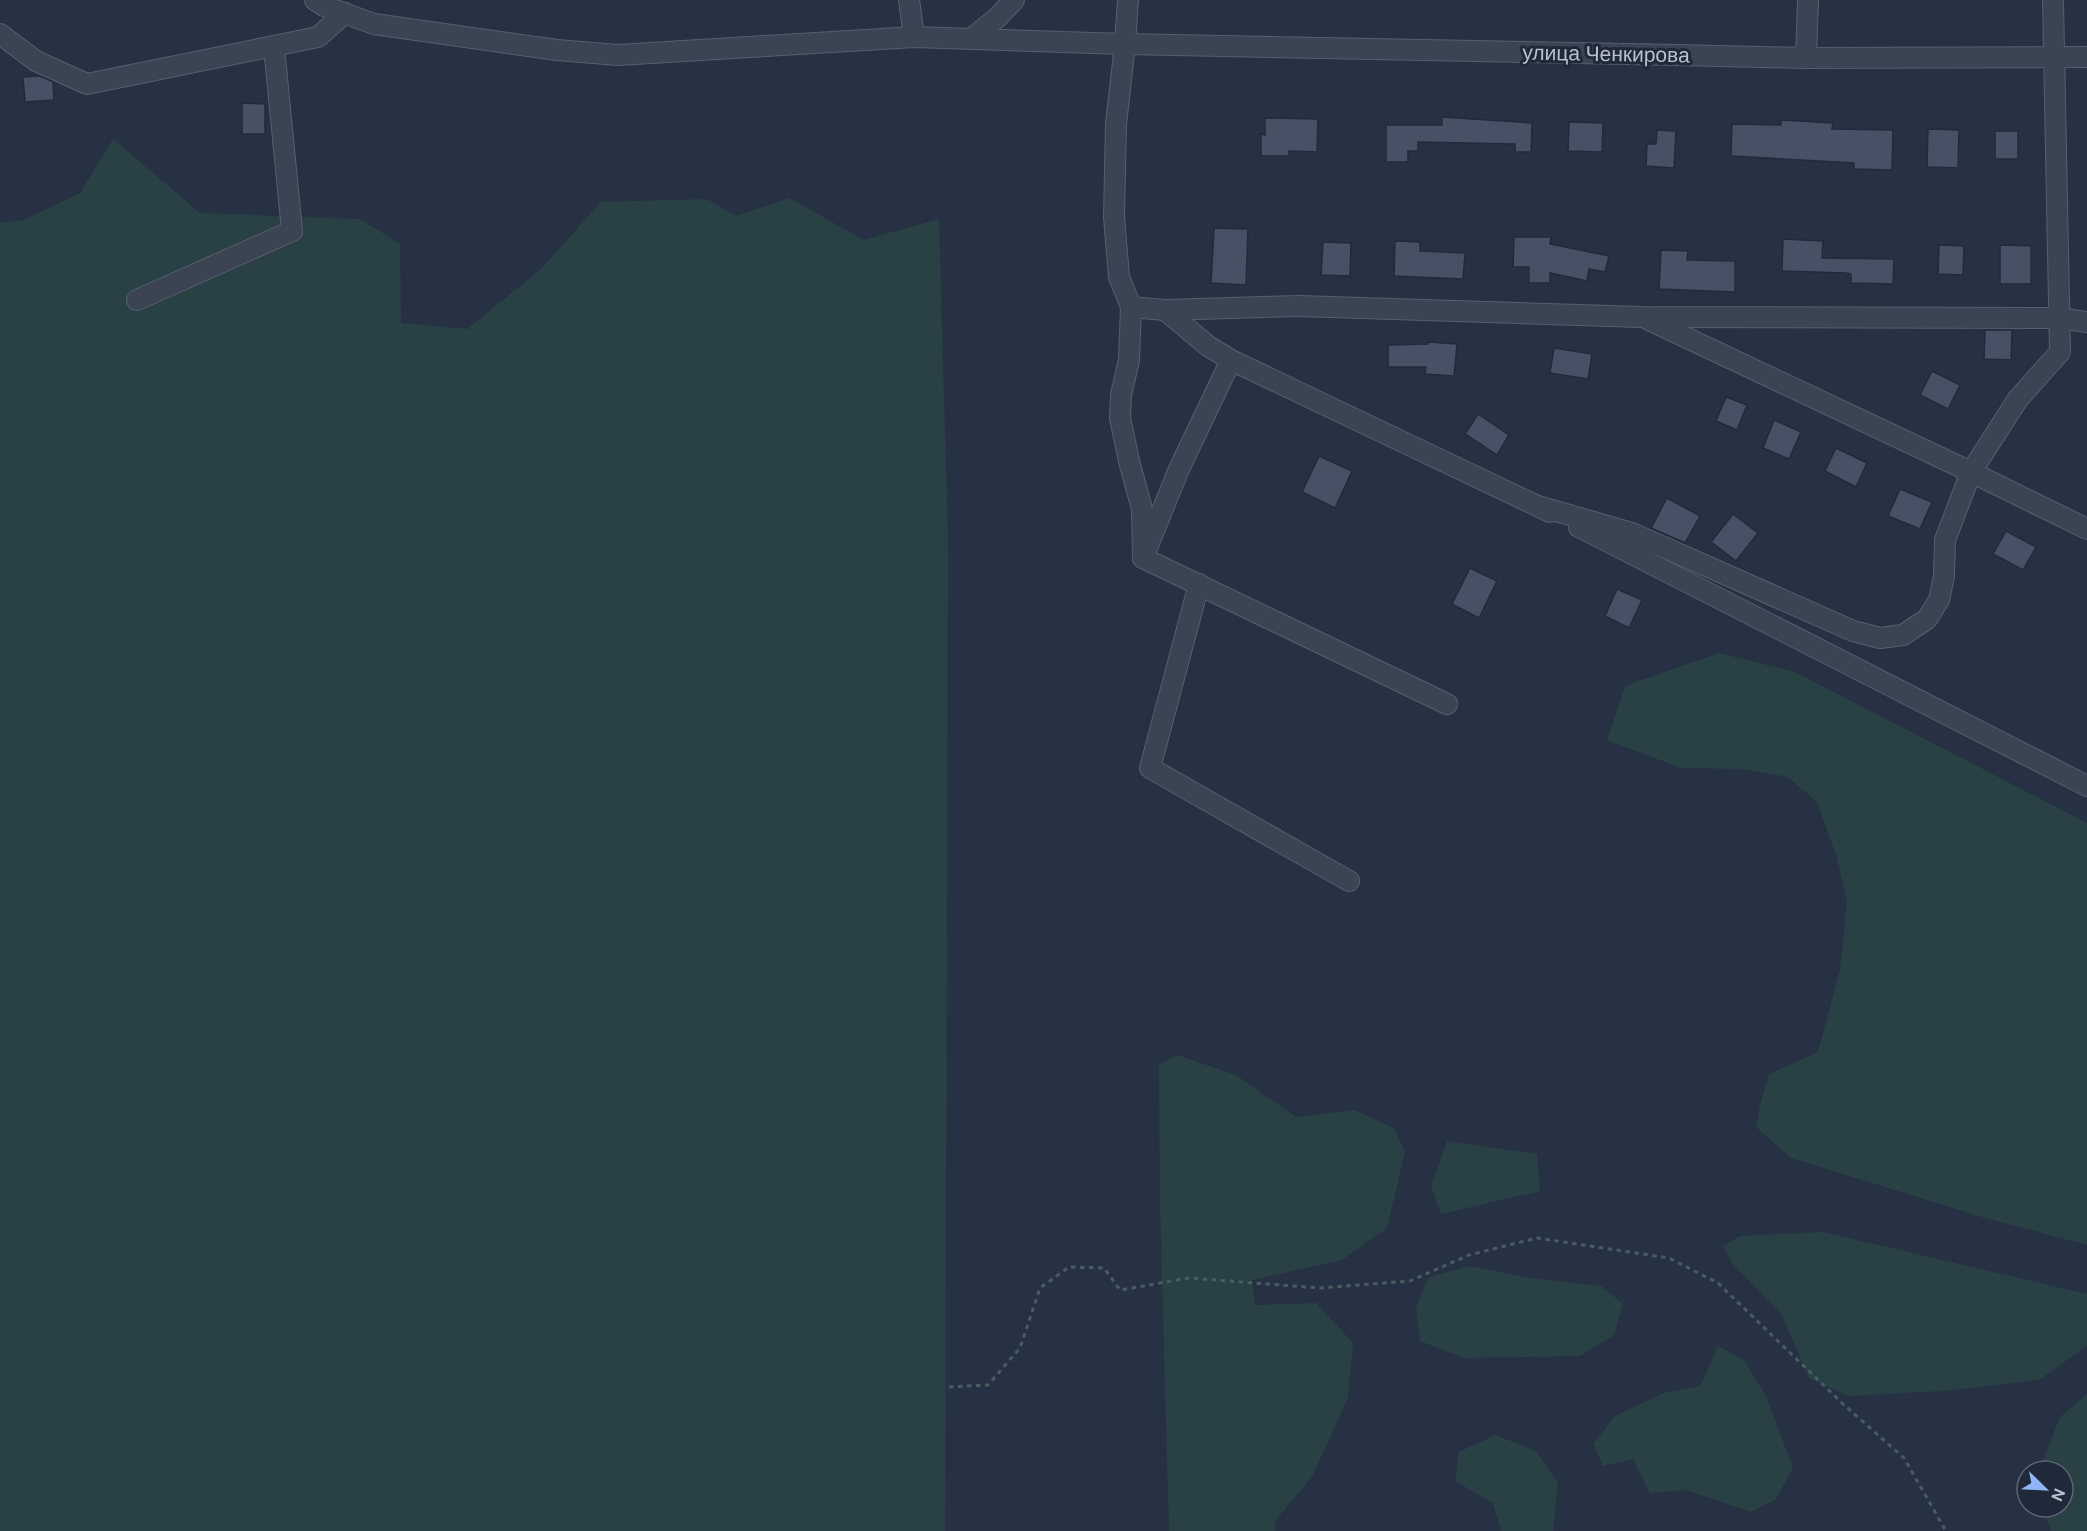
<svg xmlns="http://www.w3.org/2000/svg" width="2087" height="1531" font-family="'DM Sans',sans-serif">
  <rect width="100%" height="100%" fill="#273144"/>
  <!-- green -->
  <g fill="#294045">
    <path d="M113,139L200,213L360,219L400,244L401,323L467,329L540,270L601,202L707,199L736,216L789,198L864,240L939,219L948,539L945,1531H0V223L24,220L80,193Z"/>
    <path d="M1719,653L1795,672L2087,823V1245L1982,1217L1791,1158L1756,1127L1760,1105L1769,1074L1818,1052L1840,969L1847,902L1837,858L1817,802L1788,777L1742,769L1681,768L1607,740L1625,686Z"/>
    <path d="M1177,1055L1236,1075L1296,1117L1354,1110L1394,1128L1405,1152L1387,1228L1342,1260L1252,1280L1255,1305L1316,1303L1353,1343L1348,1398L1312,1477L1275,1521V1531H1169L1160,1206L1159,1065Z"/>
    <path d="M1447,1141L1537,1154L1540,1191L1441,1214L1431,1186Z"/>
    <path d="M1823,1232L2087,1294V1346L2039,1380L1944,1391L1848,1396L1809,1378L1781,1313L1732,1263L1723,1246L1740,1236Z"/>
    <path d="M1470,1266L1530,1278L1601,1286L1623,1304L1614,1335L1580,1356L1464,1358L1420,1341L1416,1308L1429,1277Z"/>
    <path d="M1718,1346L1744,1360L1766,1396L1793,1468L1776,1499L1751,1512L1686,1490L1650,1493L1633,1459L1603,1466L1593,1444L1615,1416L1664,1393L1700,1386Z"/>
    <path d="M2087,1394V1531H2051L2043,1507H2063V1471H2039L2060,1417Z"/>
    <path d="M1495,1435L1536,1451L1558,1483L1553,1531H1501L1493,1503L1455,1481L1459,1452Z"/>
  </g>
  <!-- building -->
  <g fill="#465166" stroke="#222b3b" stroke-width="1.5">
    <path d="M40,76L53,82L54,100L25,102L23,77Z"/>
    <path d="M242,103L265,104V134H242Z"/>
    <path d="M1442,117L1532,123L1531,152H1515V144L1418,142V151H1408V162H1386V125H1442Z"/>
    <path d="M1265,118L1318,119L1317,152L1289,151V156H1261V134L1265,135Z"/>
    <path d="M1781,120L1833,123L1832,129L1893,130L1892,170L1854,169V163L1731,156L1732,124L1781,125Z"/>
    <path d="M1569,122L1603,123L1602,152L1568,151Z"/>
    <path d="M1928,129L1959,130L1958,168L1927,167Z"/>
    <path d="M1657,130L1676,131L1674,168L1646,166L1647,144H1656Z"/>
    <rect x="1995" y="131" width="23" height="28"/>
    <path d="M1214,228L1248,229L1246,285L1211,283Z"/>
    <path d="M1514,237H1551L1550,244L1609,256L1605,272L1589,269L1587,281L1550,273V283H1529V267H1513Z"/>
    <path d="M1783,239L1823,241L1822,258L1894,259L1893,284L1851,283V274L1846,273L1782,271Z"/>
    <path d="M1395,241L1420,242V251L1465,253L1463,279L1394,276Z"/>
    <path d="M1323,242L1351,243L1350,276L1321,275Z"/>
    <path d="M1939,245L1964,246L1963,275L1938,274Z"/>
    <path d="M2000,245L2031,246V284H2000Z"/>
    <path d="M1661,250L1688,251L1687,260L1735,261V292L1659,289Z"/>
    <path d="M1985,330H2012L2011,360L1984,359Z"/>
    <path d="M1428,342L1457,344L1454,376L1425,374L1426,367H1388V345L1428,344Z"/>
    <path d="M1554,348L1592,354L1588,379L1550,373Z"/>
    <path d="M1932,371L1960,385L1948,409L1920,395Z"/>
    <path d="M1726,397L1747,405L1737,430L1716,421Z"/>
    <path d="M1478,414L1509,435L1497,455L1465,434Z"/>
    <path d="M1774,420L1801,432L1789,459L1763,448Z"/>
    <path d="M1836,448L1867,463L1856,487L1825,471Z"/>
    <path d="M1319,456L1352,471L1335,508L1302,492Z"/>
    <path d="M1900,489L1932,502L1920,529L1888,516Z"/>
    <path d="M1667,498L1700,516L1685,543L1651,528Z"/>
    <path d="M1733,514L1758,533L1736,561L1711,542Z"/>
    <path d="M2006,531L2036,547L2023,570L1993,554Z"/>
    <path d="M1470,568L1497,581L1479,618L1452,604Z"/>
    <path d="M1617,589L1642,600L1629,628L1605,616Z"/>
  </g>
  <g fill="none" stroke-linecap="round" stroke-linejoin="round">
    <defs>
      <g id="minor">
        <path d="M315,0L324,6L374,24L557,50L618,55L914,37L1125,44L1677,55L1806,58L2087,57"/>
        <path d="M909,0L914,37"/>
        <path d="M1128,0L1125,44L1116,124L1114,217L1119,277L1131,307L1129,360L1121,395L1120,418L1129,461L1142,509L1143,558"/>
        <path d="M0,34L36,61L87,84L318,37L345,13"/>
        <path d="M971,39L998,17L1014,0"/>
        <path d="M1806,58L1808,0"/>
        <path d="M137,300L292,231L274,47"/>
        <path d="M1131,307L1165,310L1299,306L1641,317L2059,318L2087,322"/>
        <path d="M1165,310L1208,346L1231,360L1550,512"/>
        <path d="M1647,319L1971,472L2087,529"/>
        <path d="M1231,360L1179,469L1143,558L1447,704"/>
        <path d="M1538,506L1632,533L1853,631L1880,638L1903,635L1927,619L1939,600L1944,576L1945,540L1971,472L2018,399L2060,352L2053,0"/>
        <path d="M1579,527L2087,786"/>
        <path d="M1199,584L1150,768L1349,881"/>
      </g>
    </defs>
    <!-- minor casing -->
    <use href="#minor" stroke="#575f6e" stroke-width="22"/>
    <!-- path -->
    <path stroke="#475d61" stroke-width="3" stroke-dasharray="4.5 4.5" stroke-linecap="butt" d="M949,1387L988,1385L1020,1348L1040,1288L1069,1267L1104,1268L1120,1290L1189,1278L1320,1288L1410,1281L1469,1255L1537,1238L1669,1258L1718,1283L1843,1404L1904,1458L1946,1531"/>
    <!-- minor -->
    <use href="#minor" stroke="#3b4453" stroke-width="20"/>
  </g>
  <g text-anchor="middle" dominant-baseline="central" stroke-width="6" stroke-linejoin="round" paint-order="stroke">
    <!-- street labels -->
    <g font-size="21" fill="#b9bfcd" stroke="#202939">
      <text transform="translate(1606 54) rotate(1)">улица Ченкирова</text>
    </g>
  </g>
  <!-- north arrow -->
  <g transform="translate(2045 1489) rotate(114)"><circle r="28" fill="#202939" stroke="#5d6574" stroke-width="1.5"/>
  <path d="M0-4.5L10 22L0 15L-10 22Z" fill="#91b3fa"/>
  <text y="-9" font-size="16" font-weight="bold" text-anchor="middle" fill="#b9bfcd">N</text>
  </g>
</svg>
